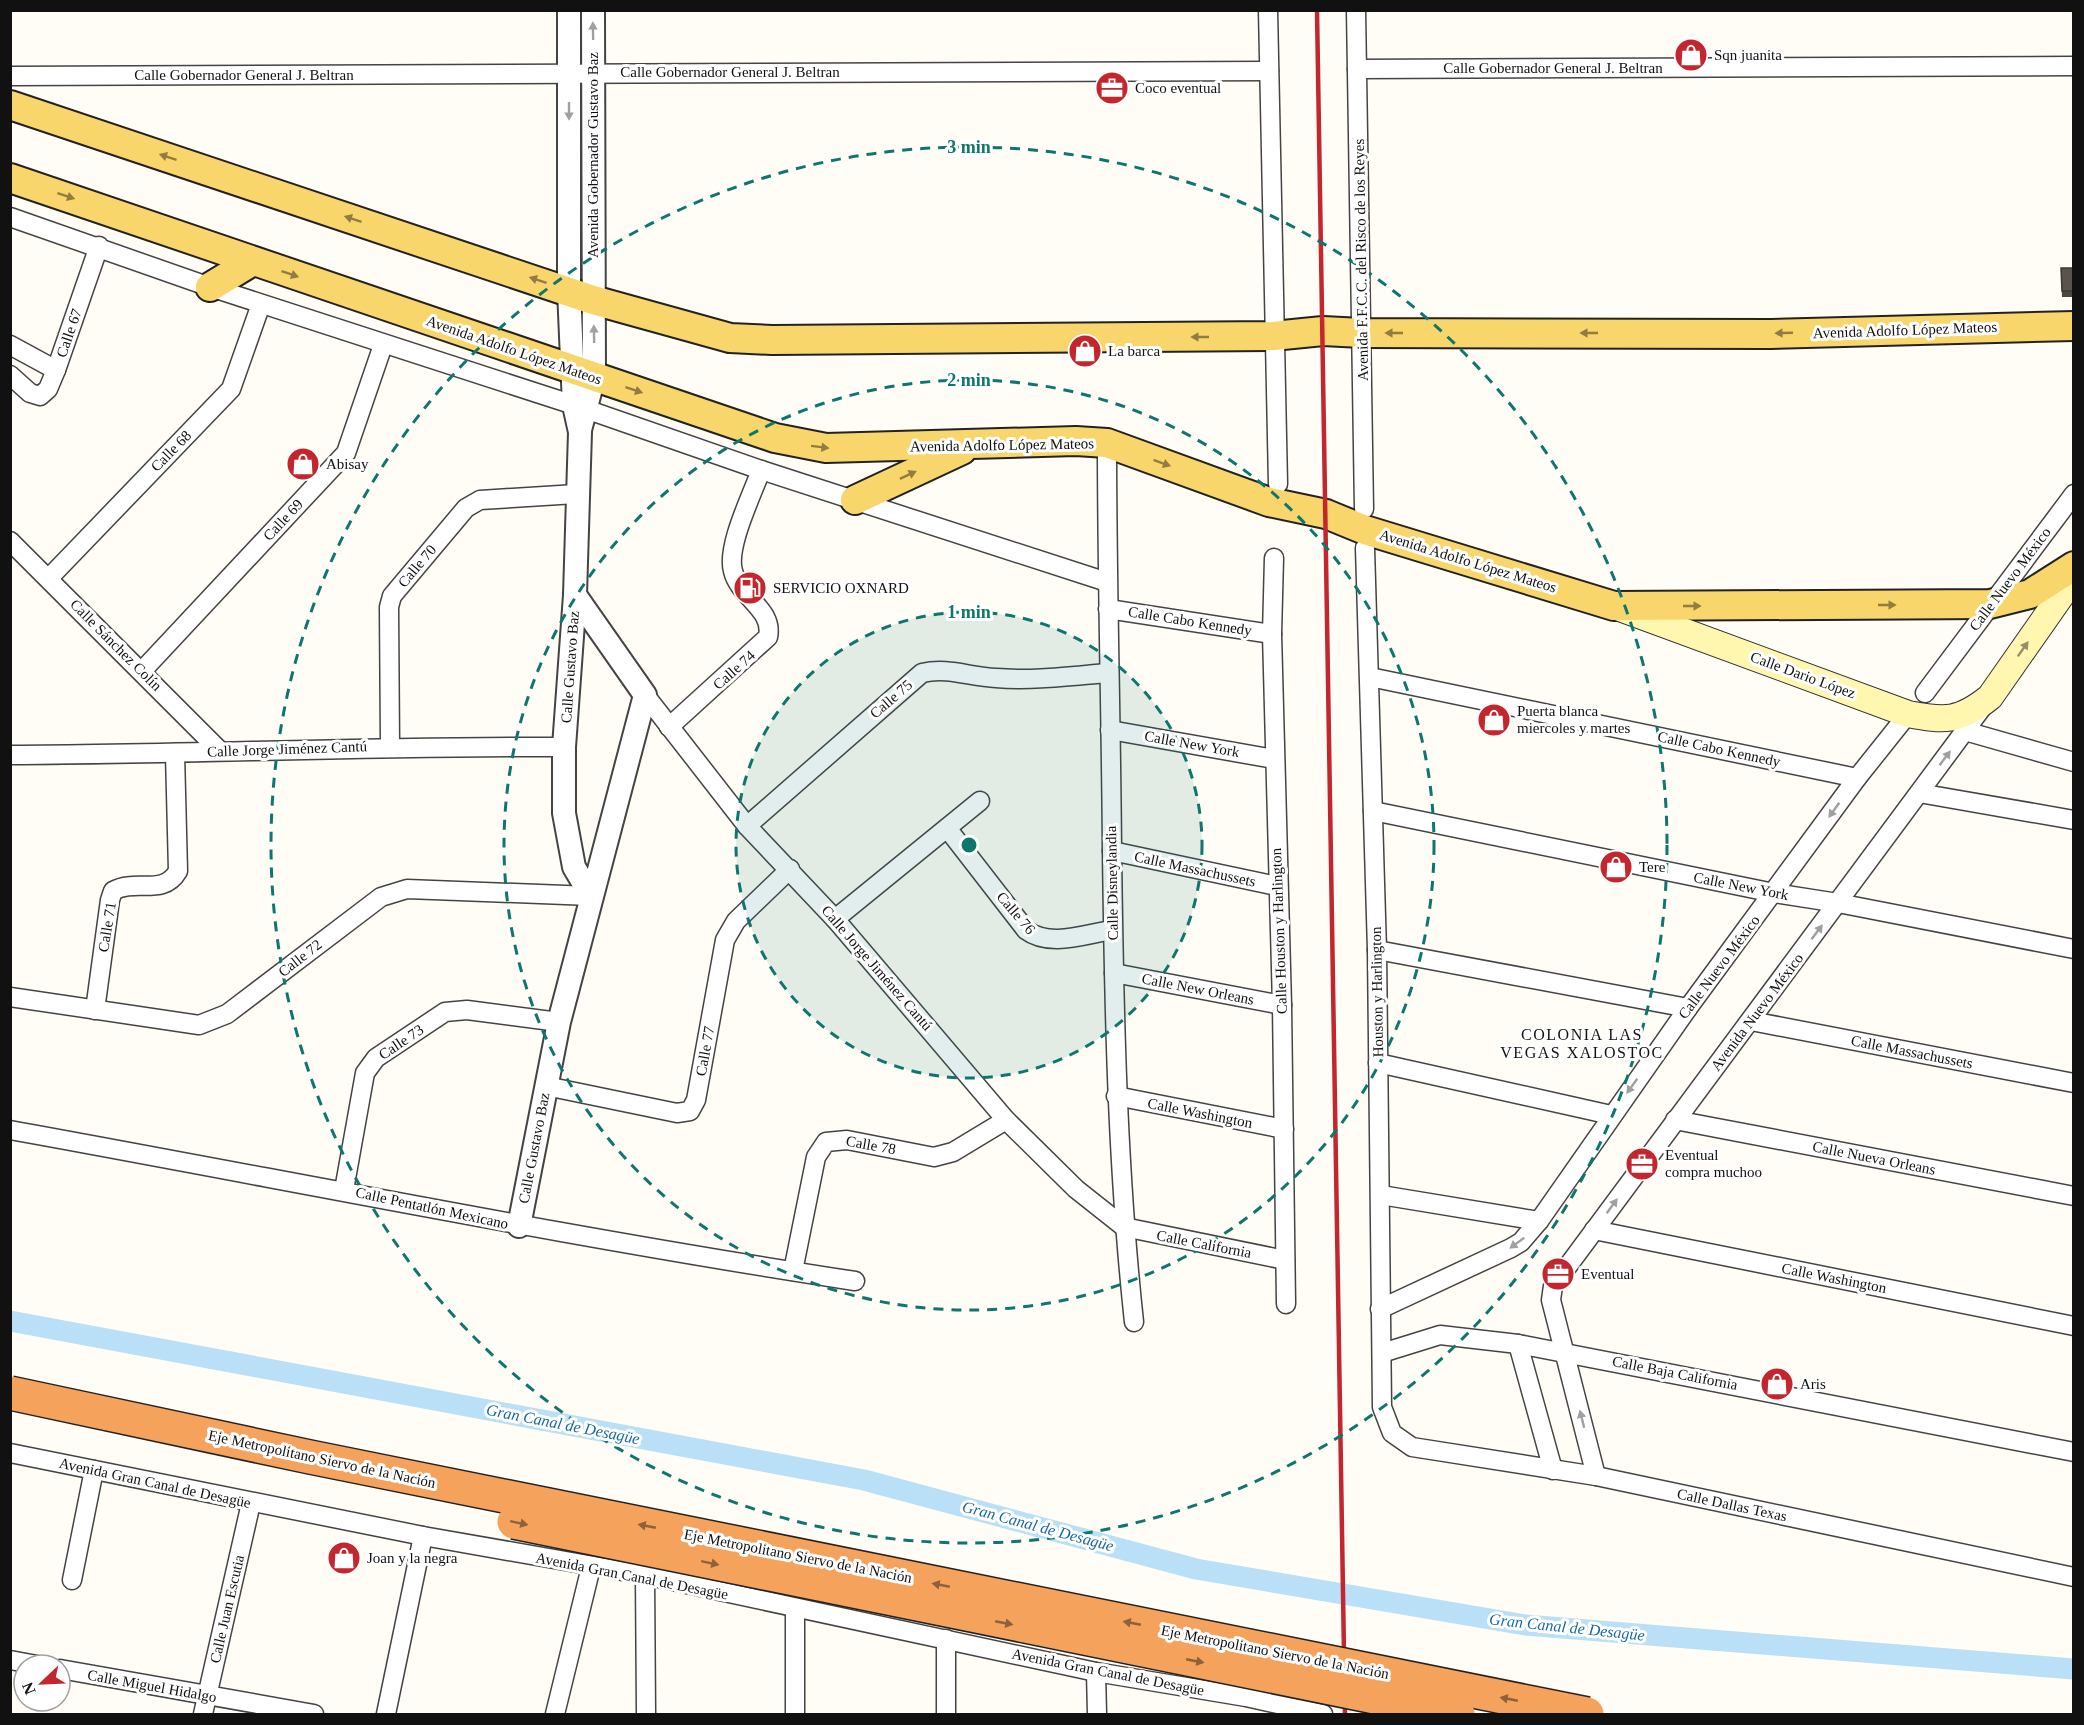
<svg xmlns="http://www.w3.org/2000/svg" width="2084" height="1725" font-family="'Times New Roman',serif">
  <rect width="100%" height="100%" fill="#fffdf5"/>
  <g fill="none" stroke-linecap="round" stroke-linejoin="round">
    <!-- canal -->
    <path stroke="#b9e0f7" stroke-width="21" d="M10,1321L864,1480L1196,1569L1525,1625L2074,1669"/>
    <defs>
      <g id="minor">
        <path d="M1268,10L1278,484"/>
        <path d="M1356,10L1364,509"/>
        <path d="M1357,69L2074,66"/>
        <path d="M10,76L1269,71"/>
        <path d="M10,217L210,287L574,405L761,470L1107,582"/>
        <path d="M10,345L56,370L99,246"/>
        <path d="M10,375L30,393L40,396L48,389L56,370"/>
        <path d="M1107,443C1107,579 1111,715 1112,851C1114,1008 1117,1165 1134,1322"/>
        <path d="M10,541L219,750"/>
        <path d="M1365,548L1377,950L1382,1407L1392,1433L1412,1447L1596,1476L2074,1577"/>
        <path d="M1274,558L1272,634L1282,1005L1286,1304"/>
        <path d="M49,578L231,389L261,304"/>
        <path d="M1108,609L1272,634"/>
        <path d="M142,671L346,453L383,345"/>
        <path d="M1370,677L1857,778"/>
        <path d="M1925,693L2074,494"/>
        <path d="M645,695L747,826L835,919L1006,1120L1076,1189L1124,1227L1285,1260"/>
        <path d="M669,727L768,637C774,609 739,597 733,571C726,547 752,495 761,470"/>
        <path d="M1110,730L1274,759"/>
        <path d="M1965,731L2074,762"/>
        <path d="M390,746L389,607L392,596L466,508L480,500L576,494"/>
        <path d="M10,755C195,754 379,746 564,747"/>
        <path d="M1919,793L2074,820"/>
        <path d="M1373,811L1774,893L1838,903L2074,949"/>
        <path d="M747,826L922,673C948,667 970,677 996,678C1033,681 1071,676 1108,673"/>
        <path d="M947,828L1026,930C1050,948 1085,934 1112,930"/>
        <path d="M1112,851L1277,886"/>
        <path d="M835,919L980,801"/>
        <path d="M1377,950L1688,1008"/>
        <path d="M1114,973L1282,1005"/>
        <path d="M10,997L199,1025L227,1014L381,897L407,889L591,896"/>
        <path d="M95,1010L110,900L113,891C136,878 163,897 178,871L175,754"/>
        <path d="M1751,1021L2074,1083"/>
        <path d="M1378,1063L1611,1115"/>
        <path d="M546,1086L677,1113L690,1111L696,1100L725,940L736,921L790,869"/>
        <path d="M1116,1096L1284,1129"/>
        <path d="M1675,1120L2074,1196"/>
        <path d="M10,1130C292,1181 572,1238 855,1281"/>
        <path d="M344,1190L365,1073L376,1058L445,1012L467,1010L559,1022"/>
        <path d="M1381,1195L1539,1221"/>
        <path d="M1594,1230L2074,1326"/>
        <path d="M793,1271L816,1157L826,1142L847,1140L934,1157L953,1152L1006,1120"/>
        <path d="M1380,1309L1511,1248L1521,1242L1539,1221L1688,1008L1857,778L1908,714"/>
        <path d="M1518,1344L1553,1470"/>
        <path d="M1382,1353L1440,1335L1518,1344L2074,1452"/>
        <path d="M10,1453L423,1536L645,1575L1096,1672L1246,1697L1323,1714"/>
        <path d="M1596,1476L1551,1300L1553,1286L1984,705"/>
        <path d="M645,1575L646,1714"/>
        <path d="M72,1580L94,1470"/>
        <path d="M795,1609V1714"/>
        <path d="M946,1639V1714"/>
        <path d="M10,1660L37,1665"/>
        <path d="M60,1669L314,1714"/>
        <path d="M1096,1672L1097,1714"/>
        <path d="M203,1714L251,1503"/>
        <path d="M386,1714L423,1536"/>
        <path d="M555,1714L591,1567"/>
      </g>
      <g id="tertiary">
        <path d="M569,10V290L574,405L580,432L575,595L564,747V813L574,867L591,896"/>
        <path d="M580,430L594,377L593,10"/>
        <path d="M519,1226L559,1022L645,695L575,595"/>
      </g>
      <path id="secondary" d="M1620,608L1908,714C1945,721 1959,722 1990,697L2074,577"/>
      <g id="primary">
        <path d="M10,105L593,300L730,338L772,340L1273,336L1323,331L1362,333L1771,334L2074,326"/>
        <path d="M10,178L775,438L826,448L1076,441L1107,443L1269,502L1326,514L1365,530L1614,606L1990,604L2030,594L2074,566"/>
        <path d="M210,287L253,261"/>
        <path d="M855,500L962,450"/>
      </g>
    </defs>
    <!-- minor casing -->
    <use href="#minor" stroke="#444" stroke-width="21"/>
    <!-- tertiary casing -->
    <use href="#tertiary" stroke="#444" stroke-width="26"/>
    <!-- secondary casing -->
    <use href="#secondary" stroke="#333" stroke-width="28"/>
    <!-- primary casing -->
    <use href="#primary" stroke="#222" stroke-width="32"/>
    <!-- minor -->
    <use href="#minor" stroke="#fff" stroke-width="18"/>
    <!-- tertiary -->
    <use href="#tertiary" stroke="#fff" stroke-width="22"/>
    <!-- secondary -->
    <use href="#secondary" stroke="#fff6b0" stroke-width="26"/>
    <!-- primary -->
    <use href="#primary" stroke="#f9d66b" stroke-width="28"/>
    <!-- rail -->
    <path stroke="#c4262e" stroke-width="4.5" d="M1317,10L1345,1714"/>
    <defs>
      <g id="motorway-bridge">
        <path d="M10,1393L310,1457L1587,1714"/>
        <path d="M514,1522L1458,1714"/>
      </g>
    </defs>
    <!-- motorway-bridge casing -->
    <use href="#motorway-bridge" stroke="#222" stroke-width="36" stroke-linecap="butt"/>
    <!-- motorway-bridge -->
    <use href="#motorway-bridge" stroke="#f5a25d" stroke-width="33"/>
  </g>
  <!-- wall -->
  <path fill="#4d4742" d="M2061,268H2073V297H2062Z"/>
  <!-- building -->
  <path fill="#5a524d" stroke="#3f3936" stroke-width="1.5" d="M2061,268H2073V291H2062Z"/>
  <!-- one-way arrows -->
  <defs><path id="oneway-solid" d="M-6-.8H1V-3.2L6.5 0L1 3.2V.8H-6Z" transform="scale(1.5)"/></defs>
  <g fill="#a0a0a0">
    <use href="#oneway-solid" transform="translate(593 31) rotate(-91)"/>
    <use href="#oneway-solid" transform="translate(569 111) rotate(90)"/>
    <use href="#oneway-solid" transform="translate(594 334) rotate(-91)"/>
    <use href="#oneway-solid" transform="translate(1945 758) rotate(-53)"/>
    <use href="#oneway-solid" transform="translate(1834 810) rotate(126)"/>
    <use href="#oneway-solid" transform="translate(1817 932) rotate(-53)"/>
    <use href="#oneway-solid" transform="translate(1632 1086) rotate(126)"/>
    <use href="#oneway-solid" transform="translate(1612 1206) rotate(-54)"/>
    <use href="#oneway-solid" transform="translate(1517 1243) rotate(144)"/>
    <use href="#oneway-solid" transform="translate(1582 1419) rotate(-104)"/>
  </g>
  <g fill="#917d42">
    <use href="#oneway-solid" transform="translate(168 157) rotate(-162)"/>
    <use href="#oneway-solid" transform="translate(66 196) rotate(18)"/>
    <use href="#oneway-solid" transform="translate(353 219) rotate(-162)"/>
    <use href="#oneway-solid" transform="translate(290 274) rotate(19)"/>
    <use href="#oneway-solid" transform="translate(538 280) rotate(-162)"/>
    <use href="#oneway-solid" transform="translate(1394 333) rotate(-180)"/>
    <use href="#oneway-solid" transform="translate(1589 333) rotate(-180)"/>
    <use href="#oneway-solid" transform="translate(1784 333) rotate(178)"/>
    <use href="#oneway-solid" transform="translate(1200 337) rotate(180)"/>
    <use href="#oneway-solid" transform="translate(634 390) rotate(18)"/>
    <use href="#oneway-solid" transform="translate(820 447) rotate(7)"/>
    <use href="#oneway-solid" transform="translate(1162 463) rotate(20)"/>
    <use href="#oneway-solid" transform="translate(908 475) rotate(-25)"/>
    <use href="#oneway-solid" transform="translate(1887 605)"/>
    <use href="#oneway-solid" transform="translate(1692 606)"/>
  </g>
  <use fill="#948f68" href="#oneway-solid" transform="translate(2023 649) rotate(-55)"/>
  <g fill="#8e613b">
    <use href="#oneway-solid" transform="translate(519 1523) rotate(12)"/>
    <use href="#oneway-solid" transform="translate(647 1526) rotate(-169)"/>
    <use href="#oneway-solid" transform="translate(710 1563) rotate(12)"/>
    <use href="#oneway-solid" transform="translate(941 1585) rotate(-169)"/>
    <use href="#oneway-solid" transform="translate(1004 1623) rotate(11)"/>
    <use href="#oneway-solid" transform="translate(1132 1623) rotate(-169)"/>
    <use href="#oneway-solid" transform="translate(1195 1661) rotate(11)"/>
    <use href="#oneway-solid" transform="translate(1509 1699) rotate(-169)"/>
  </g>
  <!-- distance rings -->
  <circle cx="969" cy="845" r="233" fill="#0f766e" fill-opacity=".12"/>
  <g fill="none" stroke="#0f766e" stroke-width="3" stroke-dasharray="10 8">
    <circle cx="969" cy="845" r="233"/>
    <circle cx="969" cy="845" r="465"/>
    <circle cx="969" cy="845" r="698"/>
  </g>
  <!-- icons -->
  <defs>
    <symbol id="shop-disc" viewBox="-11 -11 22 22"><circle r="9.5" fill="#c4262e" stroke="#fff"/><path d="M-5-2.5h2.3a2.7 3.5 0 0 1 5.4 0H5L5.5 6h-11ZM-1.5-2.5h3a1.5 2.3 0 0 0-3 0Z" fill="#fff"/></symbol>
    <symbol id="office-disc" viewBox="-11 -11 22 22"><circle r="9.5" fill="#c4262e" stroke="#fff"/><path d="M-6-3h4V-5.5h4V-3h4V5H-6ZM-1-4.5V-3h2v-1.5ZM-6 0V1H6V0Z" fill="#fff"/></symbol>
    <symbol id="fuel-disc" viewBox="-11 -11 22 22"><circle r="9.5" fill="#c4262e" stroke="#fff"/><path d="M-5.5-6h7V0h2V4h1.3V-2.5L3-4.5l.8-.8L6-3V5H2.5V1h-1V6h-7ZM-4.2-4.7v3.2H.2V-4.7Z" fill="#fff"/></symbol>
  </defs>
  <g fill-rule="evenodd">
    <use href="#shop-disc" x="1672" y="36" width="38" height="38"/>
    <use href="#office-disc" x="1093" y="69" width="38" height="38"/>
    <use href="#shop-disc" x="1066" y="332" width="38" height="38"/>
    <use href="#shop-disc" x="284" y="445" width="38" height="38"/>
    <use href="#fuel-disc" x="731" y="569" width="38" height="38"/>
    <use href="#shop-disc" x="1475" y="701" width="38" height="38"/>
    <use href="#shop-disc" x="1597" y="848" width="38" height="38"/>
    <use href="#office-disc" x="1623" y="1145" width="38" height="38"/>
    <use href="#office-disc" x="1539" y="1255" width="38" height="38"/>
    <use href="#shop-disc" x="1758" y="1365" width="38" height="38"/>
    <use href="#shop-disc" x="325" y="1539" width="38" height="38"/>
  </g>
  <g text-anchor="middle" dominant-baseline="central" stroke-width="6" stroke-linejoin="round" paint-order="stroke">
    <!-- poi labels -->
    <g font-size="15" fill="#111" stroke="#fff" text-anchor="start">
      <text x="1714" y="55">Sqn juanita</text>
      <text x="1135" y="88">Coco eventual</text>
      <text x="1108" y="351">La barca</text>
      <text x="326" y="464">Abisay</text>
      <text x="773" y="588">SERVICIO OXNARD</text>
      <text x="1517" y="711">Puerta blanca<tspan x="1517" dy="17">miercoles y martes</tspan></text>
      <text x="1639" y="867">Tere</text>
      <text x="1665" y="1155">Eventual<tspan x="1665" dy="17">compra muchoo</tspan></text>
      <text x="1581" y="1274">Eventual</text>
      <text x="1800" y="1384">Aris</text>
      <text x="367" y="1558">Joan y la negra</text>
    </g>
    <!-- street labels -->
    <g font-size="15" fill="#111" stroke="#fff">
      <text x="1553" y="68">Calle Gobernador General J. Beltran</text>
      <text x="730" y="72">Calle Gobernador General J. Beltran</text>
      <text x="244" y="75">Calle Gobernador General J. Beltran</text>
      <text transform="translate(593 155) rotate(-90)">Avenida Gobernador Gustavo Baz</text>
      <text transform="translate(1361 260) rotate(-91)">Avenida F.F.C.C. del Risco de los Reyes</text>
      <text transform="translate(1905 330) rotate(-2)">Avenida Adolfo López Mateos</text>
      <text transform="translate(69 333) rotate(-71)">Calle 67</text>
      <text transform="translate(514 350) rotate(19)">Avenida Adolfo López Mateos</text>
      <text transform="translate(1002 445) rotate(-1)">Avenida Adolfo López Mateos</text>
      <text transform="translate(171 451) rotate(-46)">Calle 68</text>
      <text transform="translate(283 520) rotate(-47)">Calle 69</text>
      <text transform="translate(1468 561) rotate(17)">Avenida Adolfo López Mateos</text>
      <text transform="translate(417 566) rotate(-50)">Calle 70</text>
      <text transform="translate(2010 579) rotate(-53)">Calle Nuevo México</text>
      <text transform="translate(1190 621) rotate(9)">Calle Cabo Kennedy</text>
      <text transform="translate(116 645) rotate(45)">Calle Sánchez Colín</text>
      <text transform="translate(570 667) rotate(-86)">Calle Gustavo Baz</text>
      <text transform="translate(734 670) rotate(-42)">Calle 74</text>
      <text transform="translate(1803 675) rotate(20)">Calle Dario López</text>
      <text transform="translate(891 699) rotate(-41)">Calle 75</text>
      <text transform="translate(1192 744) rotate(10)">Calle New York</text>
      <text transform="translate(287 749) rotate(-2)">Calle Jorge Jiménez Cantú</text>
      <text transform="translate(1719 749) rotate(12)">Calle Cabo Kennedy</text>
      <text transform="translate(1195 869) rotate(12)">Calle Massachussets</text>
      <text transform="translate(1112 883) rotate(-91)">Calle Disneylandia</text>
      <text transform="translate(1741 886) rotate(11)">Calle New York</text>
      <text transform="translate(1016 913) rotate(49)">Calle 76</text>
      <text transform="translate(107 927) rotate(-81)">Calle 71</text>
      <text transform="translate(1279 931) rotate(-92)">Calle Houston y Harlington</text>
      <text transform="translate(300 958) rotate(-38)">Calle 72</text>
      <text transform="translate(1719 967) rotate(-53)">Calle Nuevo México</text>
      <text transform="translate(877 968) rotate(49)">Calle Jorge Jiménez Cantú</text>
      <text transform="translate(1198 989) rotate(11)">Calle New Orleans</text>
      <text transform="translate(1377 992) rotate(-91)">Houston y Harlington</text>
      <text transform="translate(1757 1012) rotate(-53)">Avenida Nuevo México</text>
      <text transform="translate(401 1042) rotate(-34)">Calle 73</text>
      <text transform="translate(705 1051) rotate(-80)">Calle 77</text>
      <text transform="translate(1912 1052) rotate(11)">Calle Massachussets</text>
      <text transform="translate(1200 1113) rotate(11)">Calle Washington</text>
      <text transform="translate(871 1145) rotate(10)">Calle 78</text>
      <text transform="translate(534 1148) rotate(-79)">Calle Gustavo Baz</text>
      <text transform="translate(1874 1158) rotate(11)">Calle Nueva Orleans</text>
      <text transform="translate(432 1208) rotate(12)">Calle Pentatlón Mexicano</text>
      <text transform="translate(1204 1244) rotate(11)">Calle California</text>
      <text transform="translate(1834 1278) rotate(11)">Calle Washington</text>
      <text transform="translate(1675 1373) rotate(11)">Calle Baja California</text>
      <text transform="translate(322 1459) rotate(12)">Eje Metropolitano Siervo de la Nación</text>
      <text transform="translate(155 1483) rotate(12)">Avenida Gran Canal de Desagüe</text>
      <text transform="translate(1732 1505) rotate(12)">Calle Dallas Texas</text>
      <text transform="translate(798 1556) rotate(11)">Eje Metropolitano Siervo de la Nación</text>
      <text transform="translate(632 1576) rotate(11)">Avenida Gran Canal de Desagüe</text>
      <text transform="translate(227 1609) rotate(-77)">Calle Juan Escutia</text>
      <text transform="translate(1275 1652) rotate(11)">Eje Metropolitano Siervo de la Nación</text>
      <text transform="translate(1108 1672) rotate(11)">Avenida Gran Canal de Desagüe</text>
      <text transform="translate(152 1686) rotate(10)">Calle Miguel Hidalgo</text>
    </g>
    <!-- neighbourhood labels -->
    <g font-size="16" letter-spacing="1.5" fill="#111" stroke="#fff">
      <text x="1582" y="1034">COLONIA LAS<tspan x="1582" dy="18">VEGAS XALOSTOC</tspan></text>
    </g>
    <!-- water labels -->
    <g font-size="16" font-style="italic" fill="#1768a6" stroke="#fff">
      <text transform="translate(563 1424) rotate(11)">Gran Canal de Desagüe</text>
      <text transform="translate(1038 1526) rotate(15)">Gran Canal de Desagüe</text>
      <text transform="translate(1567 1627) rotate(6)">Gran Canal de Desagüe</text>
    </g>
  </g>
  <circle cx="969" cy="845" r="9" fill="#0f766e" stroke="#fff" stroke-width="3"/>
  <g font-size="18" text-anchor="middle" font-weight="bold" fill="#0f766e" stroke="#fff" stroke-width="6" stroke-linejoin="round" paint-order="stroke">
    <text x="969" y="153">3 min</text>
    <text x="969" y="386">2 min</text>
    <text x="969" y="618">1 min</text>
  </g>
  <!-- border -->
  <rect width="2084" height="1725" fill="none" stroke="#111111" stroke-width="24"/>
  <!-- north arrow -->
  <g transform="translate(42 1683) rotate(247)"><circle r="28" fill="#ffffff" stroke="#a0a0a0" stroke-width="1.5"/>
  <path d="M0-4.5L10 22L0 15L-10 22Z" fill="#c4262e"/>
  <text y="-9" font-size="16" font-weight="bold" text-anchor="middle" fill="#111111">N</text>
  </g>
</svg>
